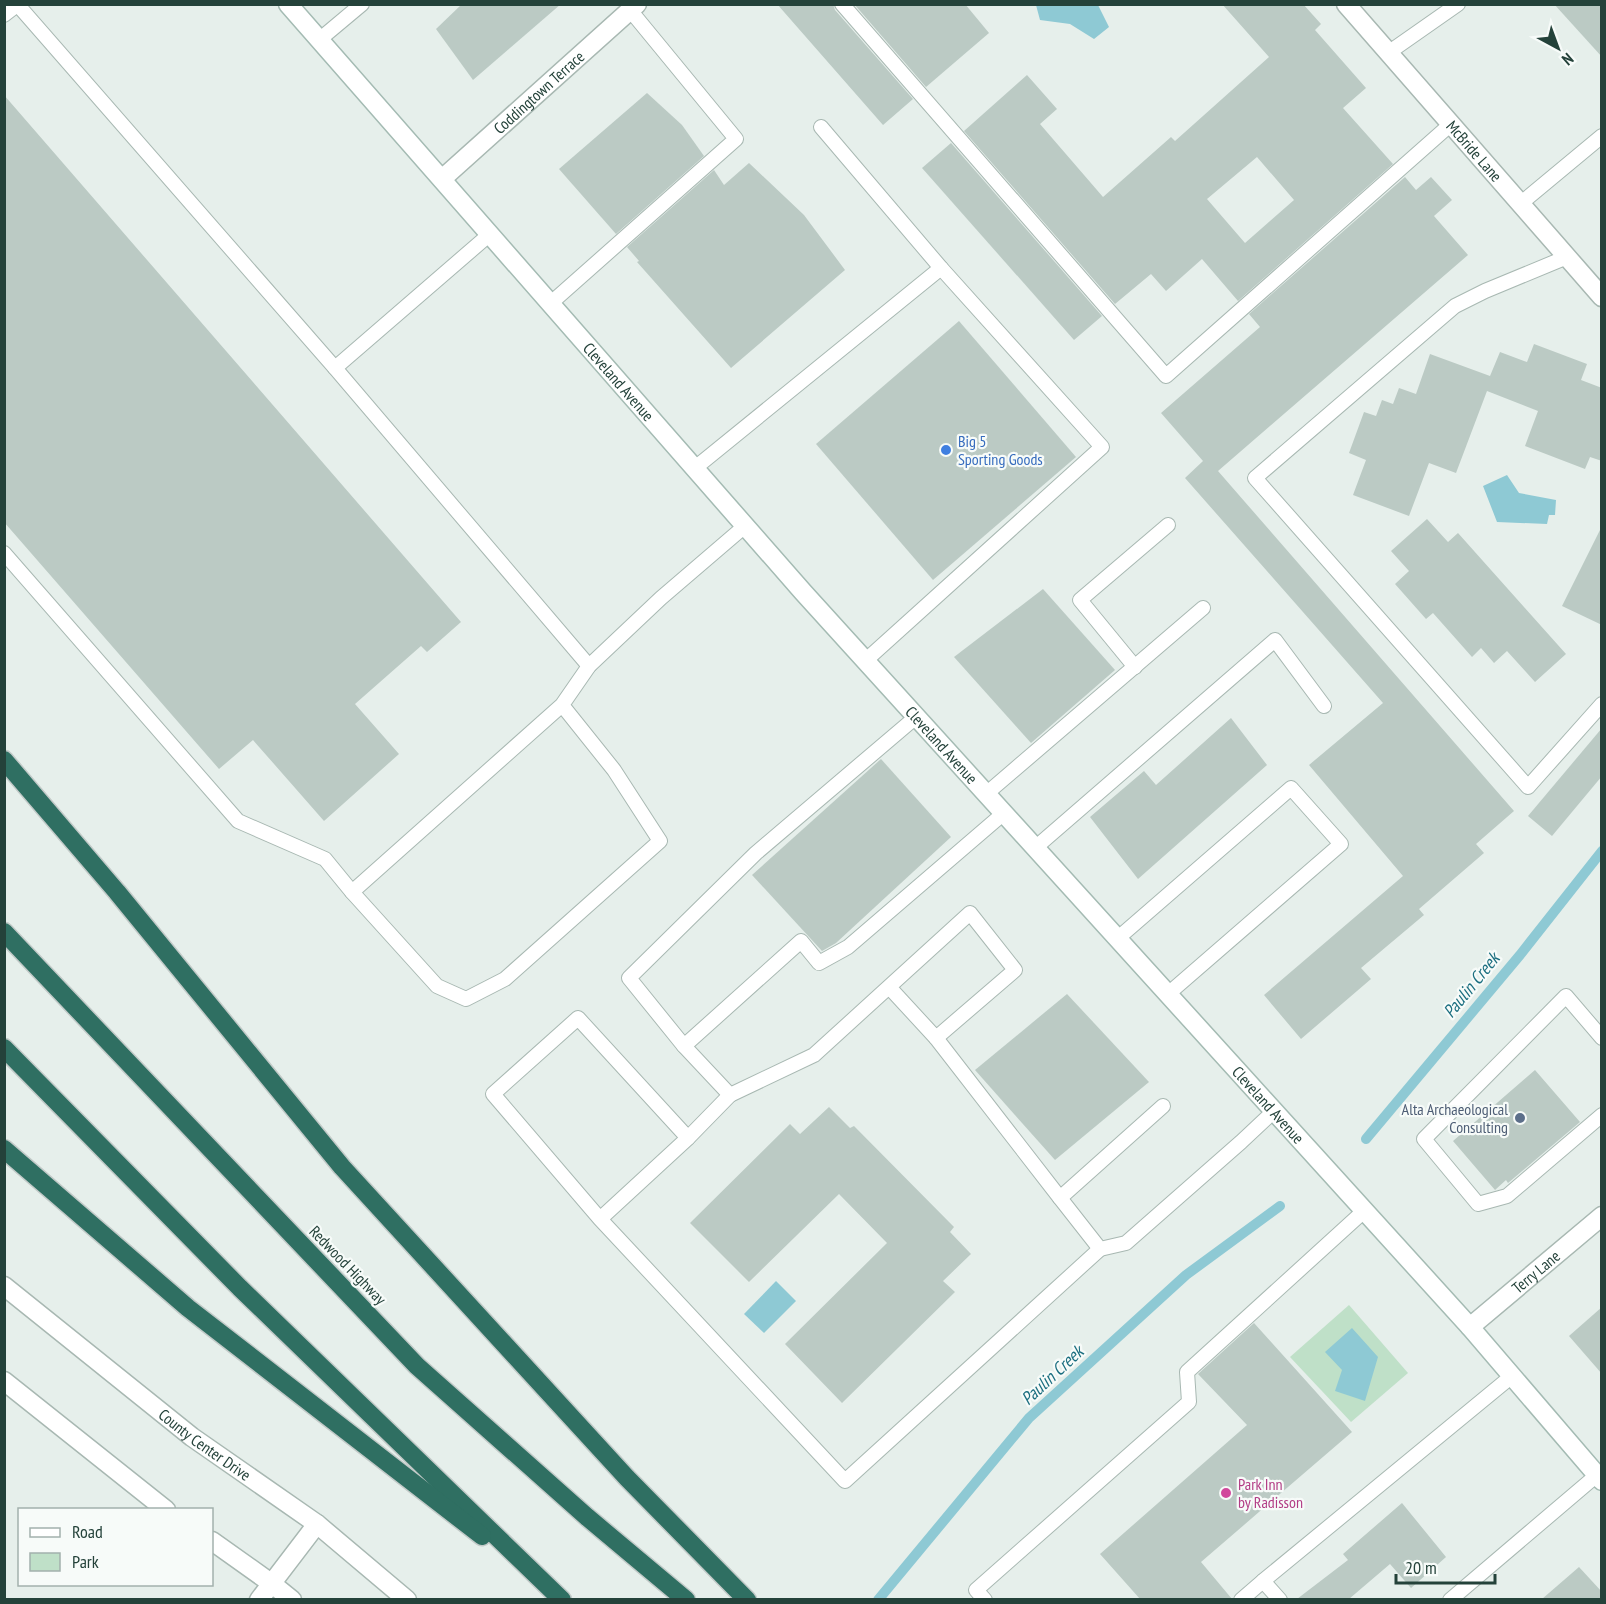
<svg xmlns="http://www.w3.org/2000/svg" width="1606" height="1604" font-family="'PT Sans Narrow',sans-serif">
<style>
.green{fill:#bfe0c8}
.water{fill:#8ec9d4}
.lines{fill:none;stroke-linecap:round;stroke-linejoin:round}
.stream{stroke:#8ec9d4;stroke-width:10}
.building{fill:#bbcac4;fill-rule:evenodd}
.service-casing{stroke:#a8b8b2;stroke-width:16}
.minor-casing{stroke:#a8b8b2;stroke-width:21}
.tertiary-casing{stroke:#a8b8b2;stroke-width:21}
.secondary-casing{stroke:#a4bbb3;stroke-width:21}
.motorway-casing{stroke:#c2cac8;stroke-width:21}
.service{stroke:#fff;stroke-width:14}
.minor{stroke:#fff;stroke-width:18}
.tertiary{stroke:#fff;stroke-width:18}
.secondary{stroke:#fff;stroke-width:18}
.motorway{stroke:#2f6f62;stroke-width:18}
.shop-dot{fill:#3f7fe0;stroke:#f7fbf9;stroke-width:2}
.service-dot{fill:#5c6f8a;stroke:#f7fbf9;stroke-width:2}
.hotel-dot{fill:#d1479c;stroke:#f7fbf9;stroke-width:2}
.labels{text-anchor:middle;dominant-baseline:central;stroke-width:4.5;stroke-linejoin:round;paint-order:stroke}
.street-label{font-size:16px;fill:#24423a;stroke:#f7fbf9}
.shop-label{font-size:16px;fill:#366cbe;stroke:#f7fbf9;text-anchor:start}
.service-label{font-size:16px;fill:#4e5e75;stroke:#f7fbf9;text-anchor:end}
.hotel-label{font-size:16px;fill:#b23c85;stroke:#f7fbf9;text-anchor:start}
.water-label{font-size:18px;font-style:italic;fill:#1c6f80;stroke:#f7fbf9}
</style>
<rect width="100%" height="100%" fill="#e6efeb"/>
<polygon class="green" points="1349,1305 1408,1373 1351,1422 1290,1357"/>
<g class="water">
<polygon points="1036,5 1098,5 1109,27 1094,39 1070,24 1040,20"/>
<polygon points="1507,475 1519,493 1556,500 1555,515 1549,515 1547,524 1497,522 1483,486"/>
<polygon points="776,1281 796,1301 764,1333 744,1314"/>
<polygon points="1352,1328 1378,1357 1365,1401 1335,1391 1342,1370 1325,1352"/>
</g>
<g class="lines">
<g class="stream">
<polyline points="1366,1139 1520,955 1602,851"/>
<polyline points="878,1600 1029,1418 1186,1275 1280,1206"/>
</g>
</g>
<g class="building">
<polygon points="462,4 561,4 473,80 436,29"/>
<polygon points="777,4 833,4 835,10 913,99 883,125"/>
<polygon points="854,4 965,4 989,33 926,87"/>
<path d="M1222,4H1303L1321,24L1315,30L1366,88L1343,108L1393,164L1238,301L1202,259L1166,291L1151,274L1115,304L964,131L1027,75L1057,109L1040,124L1103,197L1171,137L1175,141L1269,57ZM1257,157L1294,200L1245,243L1207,199Z"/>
<polygon points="1554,4 1602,4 1602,57"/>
<polygon points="647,93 682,125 704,156 616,234 559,169"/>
<polygon points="4,95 461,622 427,652 421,646 355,704 399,754 324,821 253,740 219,769 4,522"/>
<polygon points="951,143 1102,316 1074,340 922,168"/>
<polygon points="749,163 804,215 845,270 731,368 637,262 639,261 627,247 714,170 724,185"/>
<polygon points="1405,177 1416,190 1431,177 1452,200 1434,216 1468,255 1218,471 1514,811 1476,844 1484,853 1419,909 1424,915 1361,968 1371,979 1301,1039 1264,995 1403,876 1309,765 1383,703 1185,478 1203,461 1161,413 1260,327 1249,314"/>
<polygon points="959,321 1076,457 933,580 816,444"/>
<polygon points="1534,344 1587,364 1581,380 1602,388 1602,461 1590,457 1585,469 1525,446 1538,411 1487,391 1456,473 1429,463 1409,516 1353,495 1366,460 1349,453 1364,412 1376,416 1382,400 1393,404 1399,388 1416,394 1430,354 1490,376 1500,352 1527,362"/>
<polygon points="1427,519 1448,542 1458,533 1566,654 1535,682 1507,651 1494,663 1481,648 1472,657 1433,613 1426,619 1395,584 1409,571 1391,551"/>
<polygon points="1602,526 1602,625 1562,606"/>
<polygon points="1043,589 1115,670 1031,743 954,657"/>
<polygon points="1231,718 1267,765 1138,879 1090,817 1144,771 1156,785"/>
<polygon points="1602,728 1602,776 1552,836 1528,816"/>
<polygon points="881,759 951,837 836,943 822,951 752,875"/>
<polygon points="1067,994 1149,1082 1055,1160 975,1070"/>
<polygon points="1535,1070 1580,1122 1508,1183 1506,1180 1495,1190 1453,1141"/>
<polygon points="829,1107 850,1128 854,1126 954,1227 950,1232 971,1254 943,1281 955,1292 842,1403 785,1344 887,1243 839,1194 749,1282 690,1223 790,1124 800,1134"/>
<polygon points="1602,1307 1602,1374 1569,1336"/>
<polygon points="1254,1323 1352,1432 1201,1562 1232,1599 1140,1599 1100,1554 1247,1425 1198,1374"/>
<polygon points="1402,1503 1446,1557 1411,1588 1390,1564 1349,1599 1297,1599 1348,1560 1343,1554"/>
<polygon points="1579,1567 1602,1592 1602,1599 1542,1599"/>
</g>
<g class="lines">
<defs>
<g id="service">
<polyline points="17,4 335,368 589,666"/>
<polyline points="842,4 1166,376 1451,124"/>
<polyline points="4,15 17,5"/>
<polyline points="319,40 362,4"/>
<polyline points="1388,53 1458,4"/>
<polyline points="1520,204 1602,136"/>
<polyline points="1567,257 1485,291 1455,306 1255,478 1528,787 1602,704"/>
<polyline points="551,303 736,139 630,10"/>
<polyline points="335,368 490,234"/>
<polyline points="695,468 941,268 821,127"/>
<polyline points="4,553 238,821 325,859 352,892"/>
<polyline points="865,661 1102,447 941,268"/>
<polyline points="1135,667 1080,600 1168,525"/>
<polyline points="562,705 614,770 660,841 505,979 466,999 437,986 352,892 562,705 589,666 661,598 745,526"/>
<polyline points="916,717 756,853 629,978 684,1046 801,941 819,963 848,947 1004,813"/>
<polyline points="986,794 1203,608"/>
<polyline points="1035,848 1275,640 1324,706"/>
<polyline points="1117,939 1291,788 1341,844 1168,994"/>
<polyline points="936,1038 1060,1198 1163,1106"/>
<polyline points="1602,1038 1566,996 1424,1139 1478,1204 1507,1196 1602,1115"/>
<polyline points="684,1046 730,1095 814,1055 970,913 1015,970 936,1038 889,987"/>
<polyline points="688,1138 730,1095"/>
<polyline points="1060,1198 1100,1249 1126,1243 1241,1142 1274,1111"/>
<polyline points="600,1219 688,1138 578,1018 493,1094 600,1219 845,1481 1100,1249"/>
<polyline points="985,1600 976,1590 1189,1402 1187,1372 1364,1211"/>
<polyline points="1241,1600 1263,1581"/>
<polyline points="1280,1600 1263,1581 1512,1376"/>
<polyline points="1450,1600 1597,1475"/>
</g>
<g id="minor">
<path id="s1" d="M1346,4L1602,297"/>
<path id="s2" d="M442,179L637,4"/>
<path id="s3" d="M1470,1327L1602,1216"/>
<polyline points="259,1600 317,1524"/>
</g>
<g id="tertiary">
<path id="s4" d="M4,1286L192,1437L317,1524L407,1600"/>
<polyline points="4,1381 166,1510"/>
<polyline points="212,1541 271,1583 292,1600"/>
</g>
<g id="secondary">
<path id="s5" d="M288,4L803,592L1470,1327L1602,1481"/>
</g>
<g id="motorway">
<polyline points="4,760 117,892 342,1167 627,1478 747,1600"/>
<polyline points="4,932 417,1366 587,1517 686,1600"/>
<polyline points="4,1048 240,1288 562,1600"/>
<polyline points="4,1149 188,1308 482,1536"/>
</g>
</defs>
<use href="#service" class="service-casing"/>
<use href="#minor" class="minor-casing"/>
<use href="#tertiary" class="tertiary-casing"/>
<use href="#secondary" class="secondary-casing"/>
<use href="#motorway" class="motorway-casing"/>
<use href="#service" class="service"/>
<use href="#minor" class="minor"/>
<use href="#tertiary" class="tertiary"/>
<use href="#secondary" class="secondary"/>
<use href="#motorway" class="motorway"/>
</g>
<circle class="shop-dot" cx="946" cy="450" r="6"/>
<circle class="service-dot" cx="1520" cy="1118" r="6"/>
<circle class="hotel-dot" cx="1226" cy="1493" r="6"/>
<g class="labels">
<g class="street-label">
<text stroke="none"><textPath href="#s2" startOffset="130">Coddingtown Terrace</textPath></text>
<text stroke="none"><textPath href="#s1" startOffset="195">McBride Lane</textPath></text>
<text stroke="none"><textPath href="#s5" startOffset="502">Cleveland Avenue</textPath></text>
<text stroke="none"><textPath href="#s5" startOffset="988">Cleveland Avenue</textPath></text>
<text stroke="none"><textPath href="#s5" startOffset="1474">Cleveland Avenue</textPath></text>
<text transform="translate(348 1265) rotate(46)">Redwood Highway</text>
<text stroke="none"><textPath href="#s3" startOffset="86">Terry Lane</textPath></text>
<text stroke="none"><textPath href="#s4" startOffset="256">County Center Drive</textPath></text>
</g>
<g class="shop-label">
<text x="958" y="441">Big 5<tspan x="958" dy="18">Sporting Goods</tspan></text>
</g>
<g class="service-label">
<text x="1508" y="1109">Alta Archaeological<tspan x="1508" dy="18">Consulting</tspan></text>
</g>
<g class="hotel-label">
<text x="1238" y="1484">Park Inn<tspan x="1238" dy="18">by Radisson</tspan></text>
</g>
<g class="water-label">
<text transform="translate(1471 985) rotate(-51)">Paulin Creek</text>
<text transform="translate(1052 1375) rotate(-43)">Paulin Creek</text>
</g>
</g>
<rect width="1606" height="1604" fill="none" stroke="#24423a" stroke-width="12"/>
<rect x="18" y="1508" width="195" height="78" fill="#f7fbf9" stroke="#a3b1ad" stroke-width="1.5"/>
<rect x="30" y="1528" width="30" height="9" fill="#ffffff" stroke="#a3b1ad" stroke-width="1.5"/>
<text x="72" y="1538" font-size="18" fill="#24423a">Road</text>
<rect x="30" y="1553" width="30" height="18" fill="#bfe0c8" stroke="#a3b1ad" stroke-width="1.5"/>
<text x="72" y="1568" font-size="18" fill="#24423a">Park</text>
<g transform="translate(1558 48) rotate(139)" stroke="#f7fbf9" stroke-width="4.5" paint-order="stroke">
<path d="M0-4.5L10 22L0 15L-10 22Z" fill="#24423a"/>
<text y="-9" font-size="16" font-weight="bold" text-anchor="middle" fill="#24423a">N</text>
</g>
<path d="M1396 1574v9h99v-9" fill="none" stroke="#24423a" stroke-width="3"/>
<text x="1405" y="1574" font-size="18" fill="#24423a" stroke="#f7fbf9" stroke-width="4.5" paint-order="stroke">20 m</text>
</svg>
